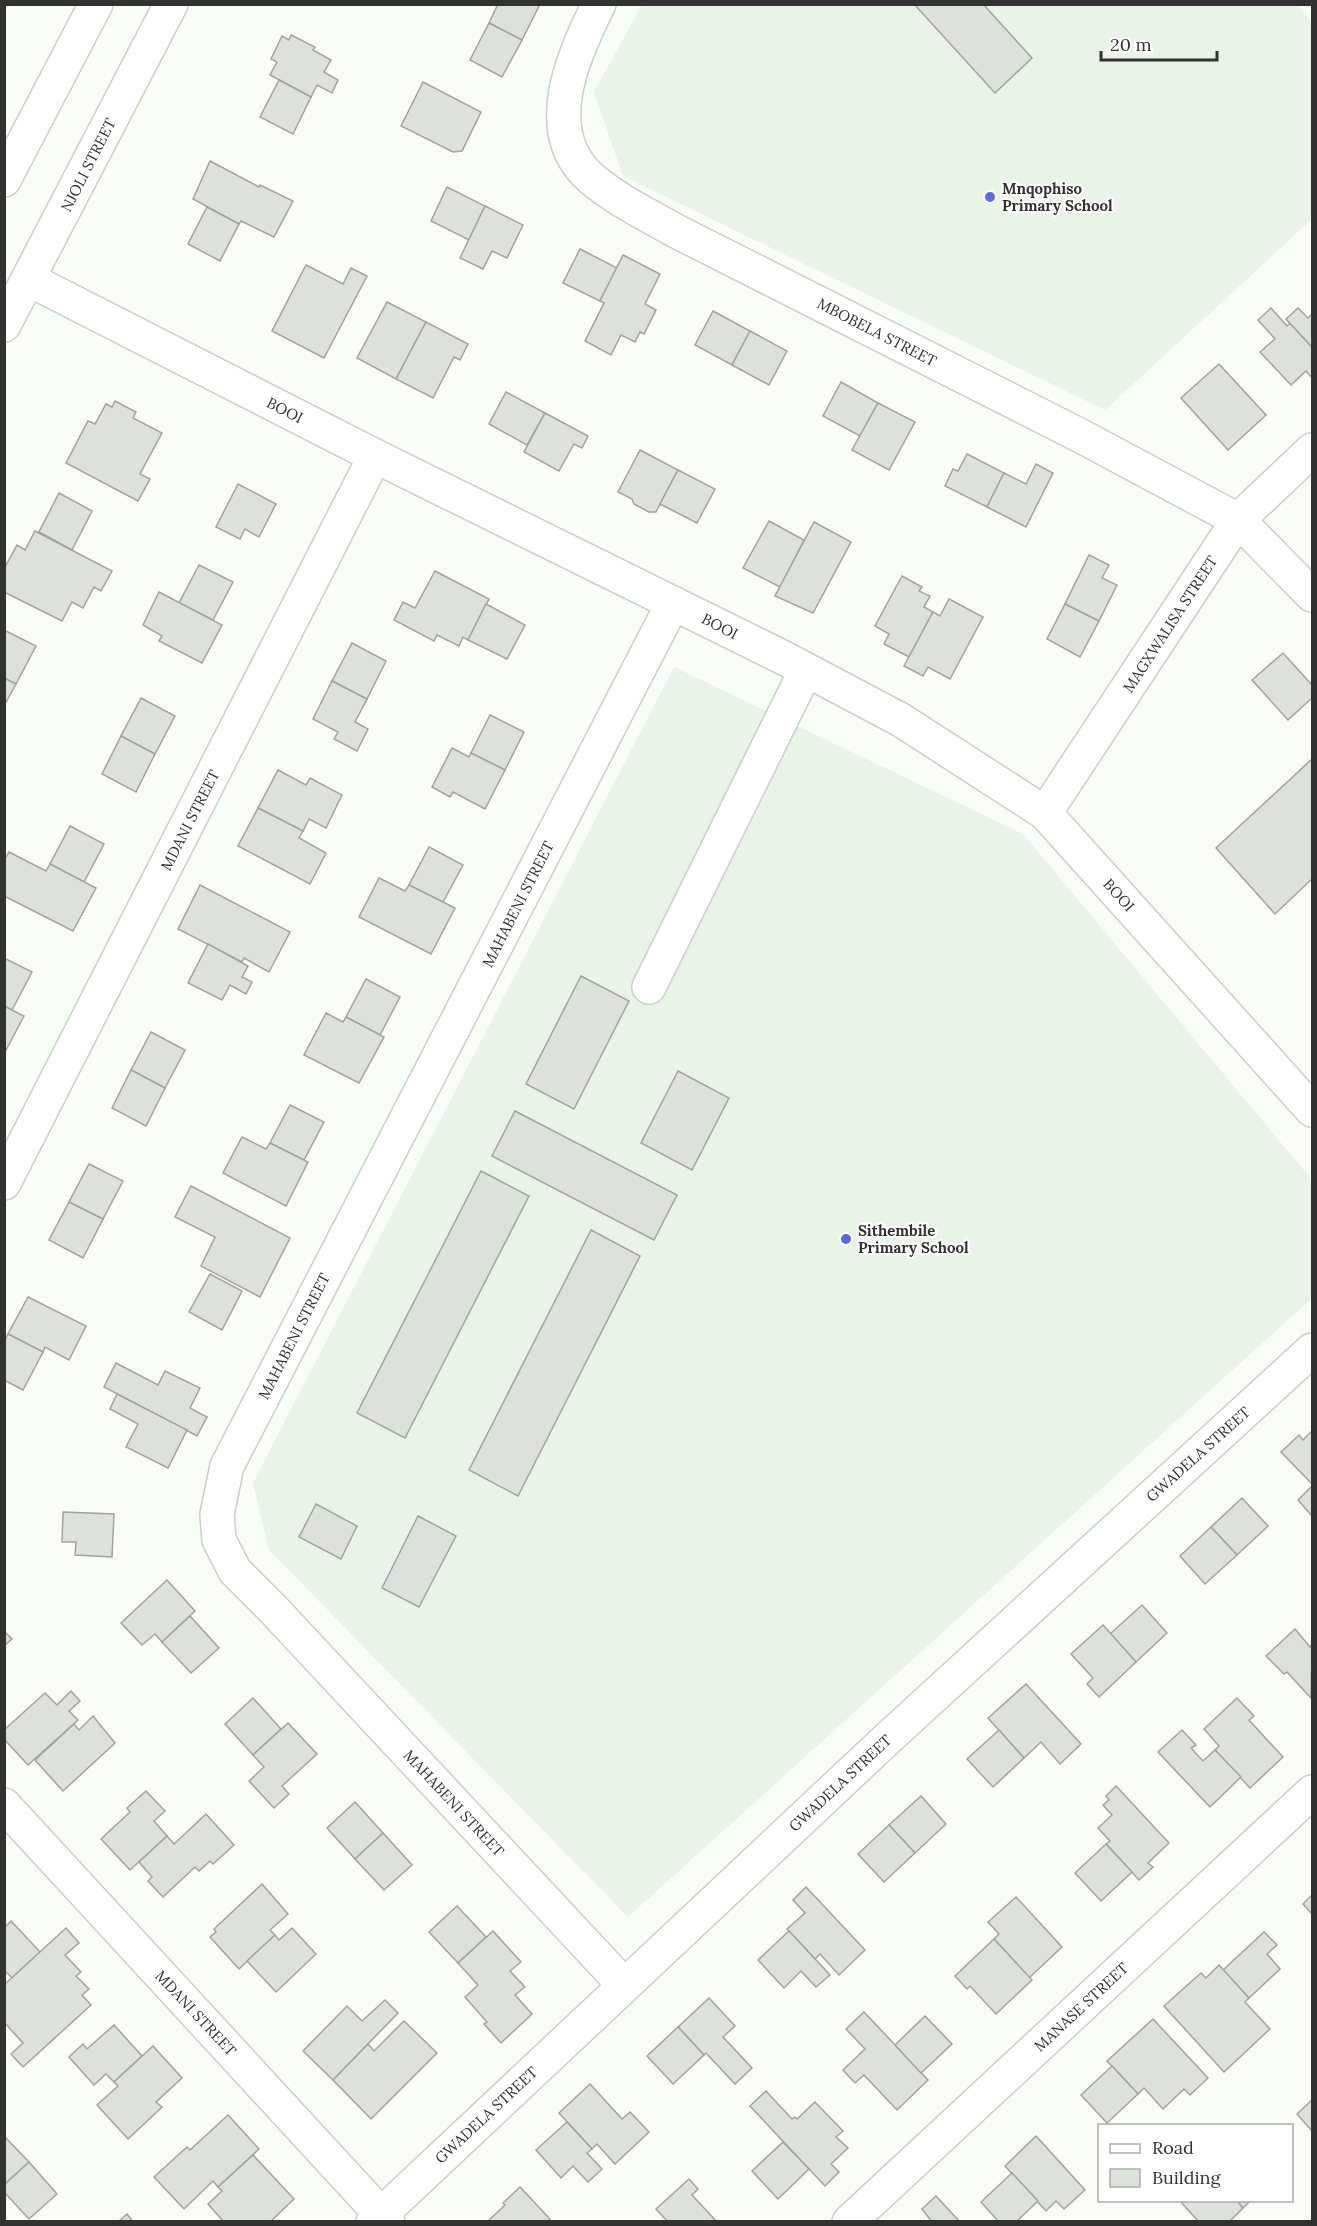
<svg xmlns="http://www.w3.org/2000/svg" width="1317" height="2226" font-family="Lora,serif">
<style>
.built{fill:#e7f4e6}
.building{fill:#dbe2da;stroke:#9ea59d;stroke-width:1.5}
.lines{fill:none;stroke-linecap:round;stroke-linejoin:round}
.minor-casing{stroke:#c9d0c8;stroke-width:36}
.major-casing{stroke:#c9d0c8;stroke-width:36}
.minor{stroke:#fff;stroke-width:33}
.major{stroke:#fff;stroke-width:33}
.poi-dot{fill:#5e68e0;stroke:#fff;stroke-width:2}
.labels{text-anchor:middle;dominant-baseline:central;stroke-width:4.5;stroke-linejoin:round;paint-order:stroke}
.street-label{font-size:15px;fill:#313330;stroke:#fff}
.poi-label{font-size:15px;font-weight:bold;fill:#313330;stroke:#fff;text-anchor:start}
</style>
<rect width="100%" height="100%" fill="#f6fef6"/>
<g class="built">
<polygon points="642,5 1297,5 1312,22 1312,219 1105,410 623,176 594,92"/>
<polygon points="674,667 1023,834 1312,1180 1312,1298 628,1917 269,1550 253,1483"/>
</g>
<g class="building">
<polygon points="498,4 540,4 522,40 489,23"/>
<polygon points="914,4 983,4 1032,58 995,93"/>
<polygon points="489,23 522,40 502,77 470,60"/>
<polygon points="291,35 315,47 313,50 331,60 324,72 338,80 332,93 317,85 311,97 270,75 277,62 271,59 282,36 289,40"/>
<polygon points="279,80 311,97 293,134 260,117"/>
<polygon points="423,82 481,112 462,151 453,152 401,126"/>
<polygon points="210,161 259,187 260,185 293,201 274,237 241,221 239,224 193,199"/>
<polygon points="447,187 485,206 469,240 431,221"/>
<polygon points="485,206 523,225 507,258 492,251 483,269 460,258"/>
<polygon points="207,207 239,224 220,261 188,244"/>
<polygon points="580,249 617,268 600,301 563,283"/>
<polygon points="623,255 660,274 645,304 656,310 644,334 640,332 635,342 621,335 611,355 585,341 604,303 600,301"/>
<polygon points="306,265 343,284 351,268 367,276 324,358 272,331"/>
<polygon points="387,302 426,322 396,379 357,358"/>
<polygon points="1271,308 1287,326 1290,323 1312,347 1312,378 1306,371 1291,385 1260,352 1275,339 1258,320"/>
<polygon points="1298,308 1308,318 1312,314 1312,347 1286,319"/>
<polygon points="713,311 750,331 732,365 695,345"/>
<polygon points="426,322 468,344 460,360 454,357 433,398 396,379"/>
<polygon points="750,331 787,351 769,385 732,365"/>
<polygon points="1219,364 1266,415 1228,450 1181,398"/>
<polygon points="841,382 878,403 860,436 823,416"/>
<polygon points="506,392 545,413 527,445 489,424"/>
<polygon points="115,401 136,412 133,418 162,433 140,474 150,479 138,501 66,463 88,421 95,424 106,404 112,407"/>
<polygon points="878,403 915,422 889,470 852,450"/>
<polygon points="545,413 588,436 582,448 574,444 559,471 524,452"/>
<polygon points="640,450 678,470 656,512 649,512 634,504 632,499 618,492"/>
<polygon points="967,454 1004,473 987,507 945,486 953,469 958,471"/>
<polygon points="1036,464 1053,473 1026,527 987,507 1004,473 1026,484"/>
<polygon points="678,470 715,489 697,523 660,504"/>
<polygon points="238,484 276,504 259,537 245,529 240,539 216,527"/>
<polygon points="59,493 92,511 72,550 39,532"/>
<polygon points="769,521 804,540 780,587 743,568"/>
<polygon points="814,522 851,542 813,613 775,596"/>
<polygon points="35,531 112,571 101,591 94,587 83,608 72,602 62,621 4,592 4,569 17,545 25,550"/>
<polygon points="1089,555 1109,565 1102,578 1117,585 1099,621 1065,604"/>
<polygon points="199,565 233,582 213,620 179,603"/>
<polygon points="435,571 489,599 468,640 463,637 459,646 437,635 434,641 394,620 403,602 415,608"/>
<polygon points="902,576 922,587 919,591 930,596 924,607 933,612 909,657 884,644 889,634 875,626"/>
<polygon points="159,592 222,625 202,663 159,641 162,636 143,625"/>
<polygon points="949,599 983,617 950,679 928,667 923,676 904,666 933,612 940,616"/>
<polygon points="486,604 525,625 507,659 468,640"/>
<polygon points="1065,604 1099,621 1080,657 1047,639"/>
<polygon points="4,630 36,646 16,684 4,678"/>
<polygon points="352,643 386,661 367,699 332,681"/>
<polygon points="1283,653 1312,685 1312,698 1288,720 1252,680"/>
<polygon points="4,678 16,684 4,706"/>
<polygon points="332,681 367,699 355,722 368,729 357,751 334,739 338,732 313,719"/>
<polygon points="141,698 175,716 155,754 121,736"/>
<polygon points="490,715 524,732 505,770 471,753"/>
<polygon points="121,736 155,754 136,792 102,774"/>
<polygon points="452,748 469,757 471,753 505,770 485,809 453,792 450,797 432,787"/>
<polygon points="1312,759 1312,879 1275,914 1216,848"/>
<polygon points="278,770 306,785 310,778 342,795 326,828 309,819 303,831 258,808"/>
<polygon points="258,808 303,831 299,838 326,853 310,884 238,846"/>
<polygon points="70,826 104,844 84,882 50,864"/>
<polygon points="429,847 463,865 443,902 409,885"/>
<polygon points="9,852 46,871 50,864 96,888 73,931 4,896 4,861"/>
<polygon points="379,878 405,891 409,885 455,908 431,954 359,917"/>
<polygon points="200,885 290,932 269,972 244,958 242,962 178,929"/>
<polygon points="208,944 248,966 242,977 252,982 246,994 230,985 222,1000 188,983"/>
<polygon points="4,958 32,972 12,1010 4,1006"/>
<polygon points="581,976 629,1001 574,1109 526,1084"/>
<polygon points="366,979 400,997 380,1035 346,1017"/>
<polygon points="4,1006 24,1016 4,1054"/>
<polygon points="326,1013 343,1022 346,1017 384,1037 359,1083 304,1055"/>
<polygon points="151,1032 185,1050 165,1088 131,1070"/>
<polygon points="131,1070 165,1088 146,1126 112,1108"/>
<polygon points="678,1071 729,1098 692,1170 641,1143"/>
<polygon points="290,1105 324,1122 304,1160 270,1143"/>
<polygon points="515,1111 677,1195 654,1240 492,1156"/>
<polygon points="242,1137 266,1149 270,1143 308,1162 286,1206 223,1173"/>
<polygon points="89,1164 123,1181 103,1219 69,1202"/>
<polygon points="481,1171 529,1196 405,1438 357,1413"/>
<polygon points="191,1186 290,1238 260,1297 201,1266 215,1237 175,1217"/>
<polygon points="69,1202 103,1219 83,1258 49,1240"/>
<polygon points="591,1230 640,1256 518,1496 469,1470"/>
<polygon points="210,1274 242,1291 222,1330 189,1312"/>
<polygon points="28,1297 86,1326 69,1360 45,1347 43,1352 8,1334"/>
<polygon points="8,1334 43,1352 23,1390 4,1380 4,1342"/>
<polygon points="116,1363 158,1385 165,1371 200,1388 190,1408 207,1417 197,1436 104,1387"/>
<polygon points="117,1394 187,1430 168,1468 126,1447 138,1424 110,1409"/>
<polygon points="1312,1431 1312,1484 1281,1452 1299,1435 1303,1440"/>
<polygon points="1312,1486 1312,1516 1298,1500"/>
<polygon points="1242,1498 1268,1526 1237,1555 1211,1527"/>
<polygon points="316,1504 357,1526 341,1559 299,1537"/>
<polygon points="63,1512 114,1514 112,1557 75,1555 76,1542 62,1542"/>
<polygon points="418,1516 456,1536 419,1607 382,1588"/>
<polygon points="1211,1527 1237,1555 1205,1584 1180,1556"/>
<polygon points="167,1580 195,1611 162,1642 155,1634 142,1645 121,1623"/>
<polygon points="1142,1605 1167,1633 1136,1662 1110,1634"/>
<polygon points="190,1616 219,1648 191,1673 162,1642"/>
<polygon points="1103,1625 1136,1662 1099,1697 1087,1684 1093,1678 1071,1654"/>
<polygon points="1295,1629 1310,1647 1312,1644 1311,1698 1287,1672 1284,1674 1266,1656"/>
<polygon points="4,1631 12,1639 4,1646"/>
<polygon points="1026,1684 1081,1744 1060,1764 1041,1742 1024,1758 988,1718"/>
<polygon points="71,1691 80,1701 69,1711 78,1720 28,1765 4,1739 4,1730 45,1693 57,1705"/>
<polygon points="253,1698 281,1729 253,1755 225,1724"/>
<polygon points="1237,1698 1254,1716 1249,1720 1283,1757 1250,1788 1215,1750 1219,1746 1204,1729"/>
<polygon points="93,1716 115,1743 63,1791 35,1760 74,1724 79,1730"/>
<polygon points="288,1723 317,1754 282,1786 289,1794 274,1808 249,1781 264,1767 253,1755"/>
<polygon points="999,1730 1024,1758 993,1787 967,1759"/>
<polygon points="1182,1730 1196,1745 1191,1748 1203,1761 1215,1750 1241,1777 1210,1807 1158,1752"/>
<polygon points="1116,1786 1169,1843 1148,1863 1153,1867 1139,1880 1106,1844 1110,1841 1098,1828 1112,1815 1103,1805 1109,1800 1106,1796"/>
<polygon points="146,1791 165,1811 154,1821 167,1836 130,1870 101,1839 130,1812 127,1808"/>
<polygon points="921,1796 946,1824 915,1853 889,1825"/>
<polygon points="355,1802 383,1833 355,1859 327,1828"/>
<polygon points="206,1814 234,1845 213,1864 210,1861 199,1871 195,1867 163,1897 148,1881 152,1877 139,1862 167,1836 174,1844"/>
<polygon points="889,1825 915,1853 884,1882 858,1854"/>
<polygon points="383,1833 412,1865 384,1890 355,1859"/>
<polygon points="1106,1844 1132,1872 1101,1901 1075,1873"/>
<polygon points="262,1884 288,1914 270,1930 275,1935 239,1969 210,1937 216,1932 214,1929"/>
<polygon points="806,1887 865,1950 839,1975 820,1954 815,1959 787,1929 805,1913 793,1900"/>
<polygon points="1312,1895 1312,1914 1303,1904"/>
<polygon points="1016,1897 1062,1947 1029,1978 994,1939 999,1934 988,1922"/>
<polygon points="457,1906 486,1937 458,1963 429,1932"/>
<polygon points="11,1921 40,1952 12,1978 4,1970 4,1928"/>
<polygon points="66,1928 79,1943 65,1955 81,1972 76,1976 89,1989 82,1995 91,2005 23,2067 11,2054 23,2043 4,2022 4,1985"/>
<polygon points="292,1928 316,1954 276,1992 247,1961 275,1935 279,1940"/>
<polygon points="493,1931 521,1962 510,1971 525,1987 515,1995 532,2014 501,2043 484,2024 487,2022 465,1997 478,1985 458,1963"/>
<polygon points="789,1931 830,1975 816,1987 801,1971 784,1988 758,1960"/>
<polygon points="1264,1932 1277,1945 1267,1954 1280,1969 1249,1998 1223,1970"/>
<polygon points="994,1939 1032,1980 996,2014 970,1986 967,1989 955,1976"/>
<polygon points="1219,1965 1249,1998 1245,2002 1270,2029 1224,2072 1164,2006 1201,1973 1206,1978"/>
<polygon points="709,1998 735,2026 723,2037 752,2068 735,2084 706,2053 704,2055 678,2027"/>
<polygon points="385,2000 398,2013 333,2080 303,2051 347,2006 362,2021"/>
<polygon points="864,2012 928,2080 897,2110 864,2075 855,2083 843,2070 865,2049 846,2029"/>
<polygon points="925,2016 952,2044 921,2073 895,2045"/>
<polygon points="1153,2019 1208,2078 1190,2095 1184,2089 1163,2109 1144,2088 1138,2094 1107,2061"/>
<polygon points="404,2021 437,2053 371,2119 333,2080 368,2044 374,2051"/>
<polygon points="114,2025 142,2056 114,2082 106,2074 94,2085 69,2057 83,2044 87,2049"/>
<polygon points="678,2027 704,2055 673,2084 647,2056"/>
<polygon points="153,2046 182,2078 156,2102 162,2107 128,2139 97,2105 118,2086 114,2082"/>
<polygon points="1112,2066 1138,2094 1107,2123 1081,2095"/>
<polygon points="590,2084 622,2119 630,2112 649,2132 615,2164 597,2144 592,2149 559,2113"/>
<polygon points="766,2091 792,2119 795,2117 797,2119 815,2102 843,2131 836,2137 848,2148 831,2164 839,2172 825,2186 750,2106"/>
<polygon points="1312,2100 1312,2131 1297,2114"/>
<polygon points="228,2115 259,2149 218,2187 213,2181 184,2209 154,2177 187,2147 190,2150"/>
<polygon points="567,2122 592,2149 587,2153 602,2169 588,2182 573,2166 561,2178 536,2150"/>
<polygon points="4,2136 29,2162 4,2185"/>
<polygon points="1036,2136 1085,2190 1064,2209 1056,2201 1046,2211 1005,2166"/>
<polygon points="783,2142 809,2169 778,2199 752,2171"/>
<polygon points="253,2155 294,2199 270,2222 224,2222 208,2204 222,2191 218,2187"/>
<polygon points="29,2162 57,2194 29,2219 4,2192 4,2185"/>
<polygon points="1012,2173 1038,2201 1016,2222 999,2222 981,2202"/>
<polygon points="689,2179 698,2189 692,2195 717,2222 668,2222 656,2209"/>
<polygon points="520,2187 550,2219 548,2222 487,2222 505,2205 503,2203"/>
<polygon points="936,2196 960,2222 932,2222 922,2209"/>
<polygon points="1179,2200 1237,2200 1243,2208 1229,2222 1199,2222"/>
<polygon points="1237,2200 1251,2200 1243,2208"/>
<polygon points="127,2214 133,2222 118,2222"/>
</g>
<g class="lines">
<defs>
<g id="minor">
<path d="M599,4C573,55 538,133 592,179C617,200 646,214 674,230L1081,436L1238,520L1312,595"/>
<polyline points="28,279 375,456 784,658 901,720 1045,813 1312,1110"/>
<polyline points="1045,813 1238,520 1312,450"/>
<polyline points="649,987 806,670"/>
<polyline points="4,1183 375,456"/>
<polyline points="4,1805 388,2222"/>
<polyline points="624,1985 273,1609 235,1571 219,1540 217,1514 227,1466 673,603"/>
<polyline points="373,2222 886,1740 1312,1350"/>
<polyline points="849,2222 1312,1792"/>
</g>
<g id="major">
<polyline points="4,180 96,4"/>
<polyline points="4,325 171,4"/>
</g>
</defs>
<use href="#minor" class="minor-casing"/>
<use href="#major" class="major-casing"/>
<use href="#minor" class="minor"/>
<use href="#major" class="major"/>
</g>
<g class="poi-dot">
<circle cx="990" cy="197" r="6"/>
<circle cx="846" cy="1239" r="6"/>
</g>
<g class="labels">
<g class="street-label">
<text transform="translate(88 165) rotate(-63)">NJOLI STREET</text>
<text transform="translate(877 332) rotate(27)">MBOBELA STREET</text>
<text transform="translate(285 410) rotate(27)">BOOI</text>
<text transform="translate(1170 624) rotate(-57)">MAGXWALISA STREET</text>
<text transform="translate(720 626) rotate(27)">BOOI</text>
<text transform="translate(190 820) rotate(-63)">MDANI STREET</text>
<text transform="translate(1119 895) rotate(48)">BOOI</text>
<text transform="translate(518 904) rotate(-63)">MAHABENI STREET</text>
<text transform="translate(294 1336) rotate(-63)">MAHABENI STREET</text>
<text transform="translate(1198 1454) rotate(-42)">GWADELA STREET</text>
<text transform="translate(840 1783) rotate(-43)">GWADELA STREET</text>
<text transform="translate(454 1803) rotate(47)">MAHABENI STREET</text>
<text transform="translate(1081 2007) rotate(-43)">MANASE STREET</text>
<text transform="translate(196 2013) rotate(47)">MDANI STREET</text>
<text transform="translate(486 2115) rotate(-43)">GWADELA STREET</text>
</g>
<g class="poi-label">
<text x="1002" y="188">Mnqophiso<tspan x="1002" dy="17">Primary School</tspan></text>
<text x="858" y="1230">Sithembile<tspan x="858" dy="17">Primary School</tspan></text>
</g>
</g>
<rect width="1317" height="2226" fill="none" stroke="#313330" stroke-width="12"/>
<rect x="1098" y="2124" width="195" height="78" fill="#ffffff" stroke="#adadac" stroke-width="1.5"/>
<rect x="1110" y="2144" width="30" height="9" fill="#ffffff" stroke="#adadac" stroke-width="1.5"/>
<text x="1152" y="2154" font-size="18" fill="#313330">Road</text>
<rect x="1110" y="2169" width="30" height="18" fill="#dbe2da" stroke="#adadac" stroke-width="1.5"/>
<text x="1152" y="2184" font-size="18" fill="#313330">Building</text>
<path d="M1101 51v9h116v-9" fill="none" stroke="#313330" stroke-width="3"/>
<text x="1110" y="51" font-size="18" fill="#313330" stroke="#ffffff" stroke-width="4.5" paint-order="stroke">20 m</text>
</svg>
